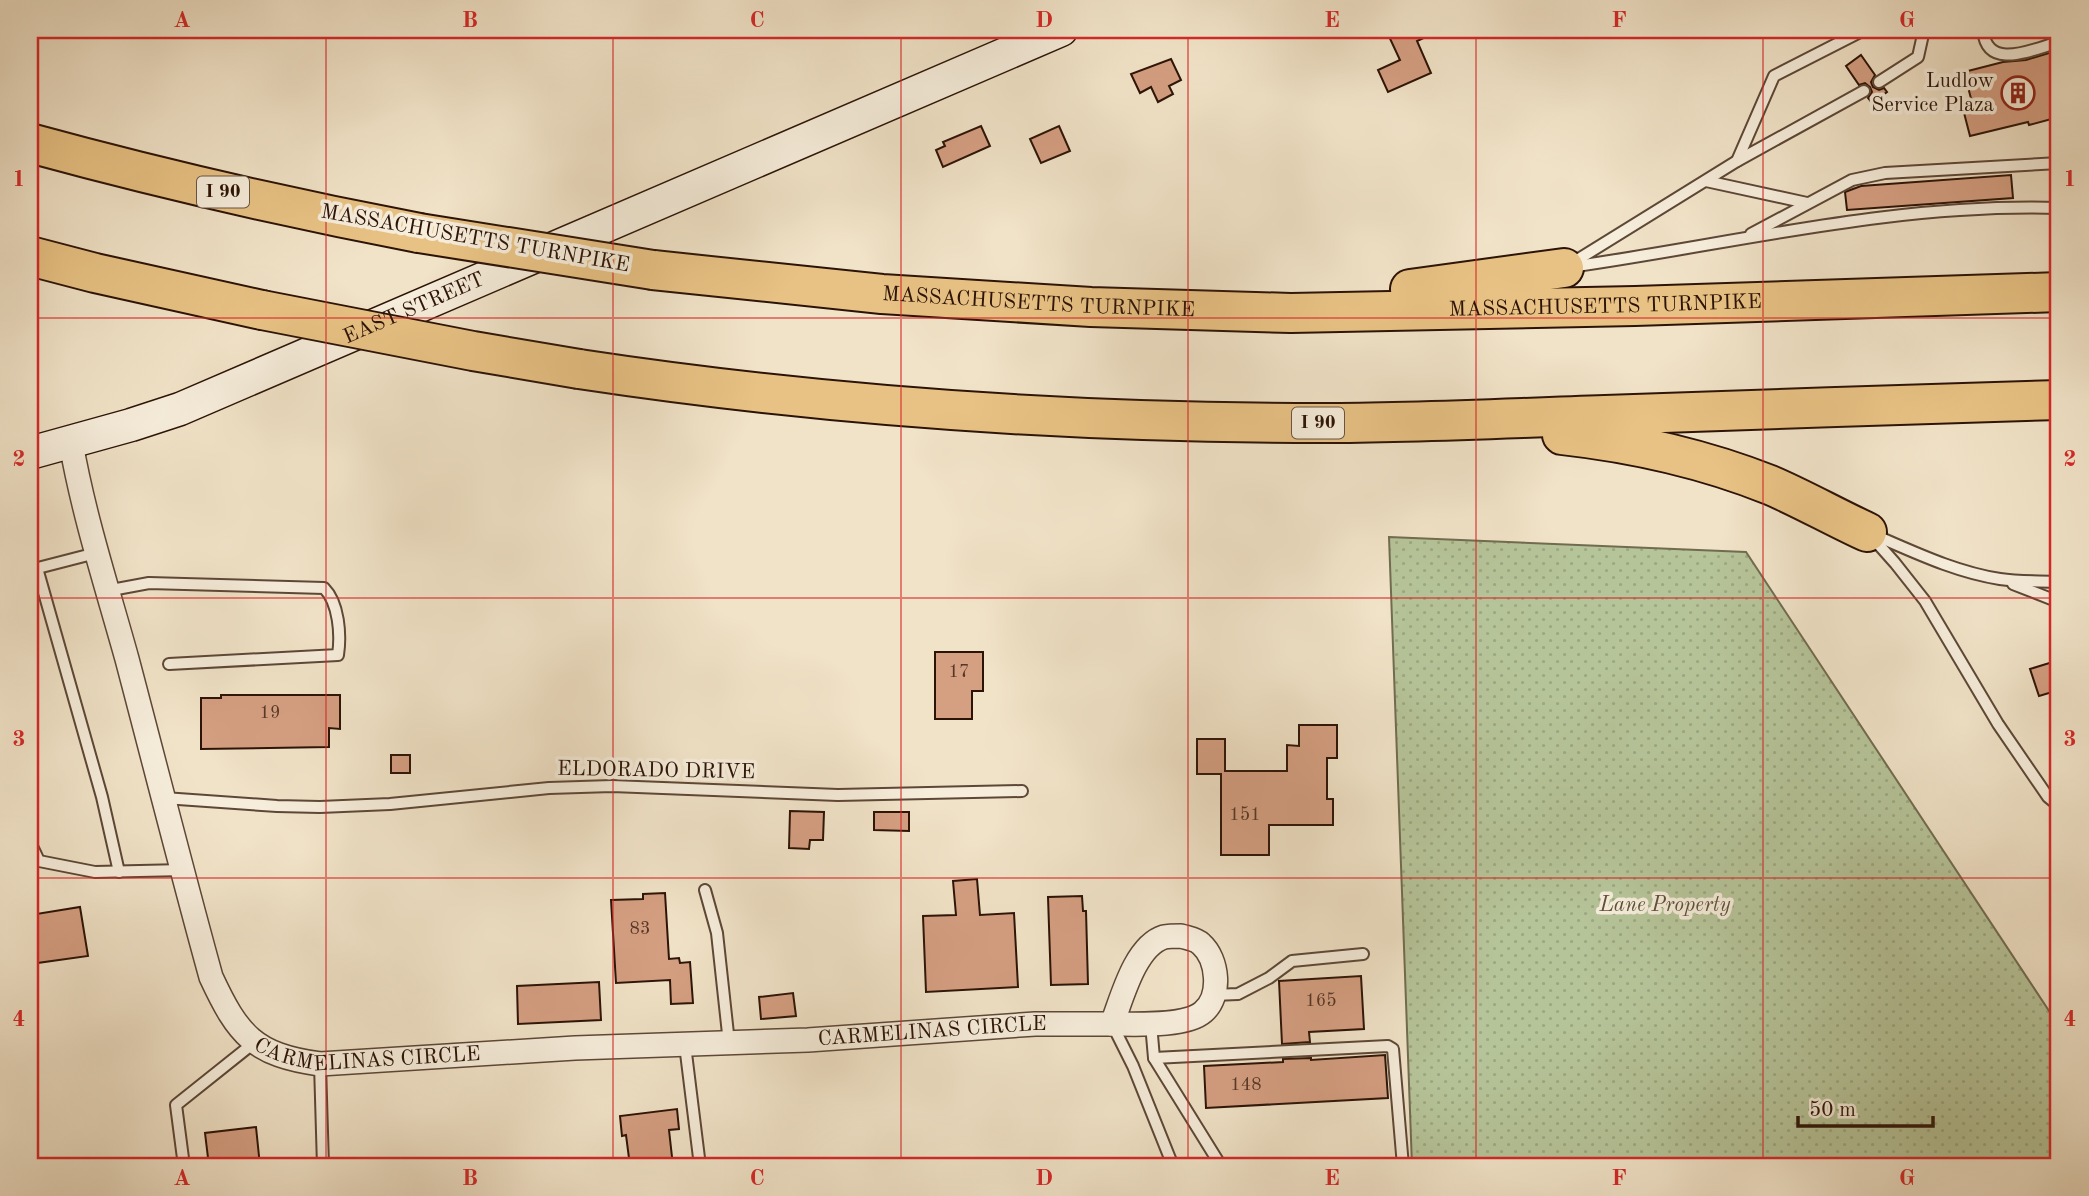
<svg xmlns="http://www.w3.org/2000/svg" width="2089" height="1196" font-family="'Old Standard TT',serif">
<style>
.grass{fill:url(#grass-dots);stroke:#716c50;stroke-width:2}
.building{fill:#d59f82;stroke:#2c1307;stroke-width:2}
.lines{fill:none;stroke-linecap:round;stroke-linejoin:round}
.lane-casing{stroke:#5d4737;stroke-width:14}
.street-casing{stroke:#5d4737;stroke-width:26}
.secondary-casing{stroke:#2c1307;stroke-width:35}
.highway-casing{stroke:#2c1307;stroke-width:42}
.lane{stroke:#f6eddb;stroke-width:10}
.street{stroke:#f6eddb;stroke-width:23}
.secondary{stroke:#f6eddb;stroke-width:32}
.highway{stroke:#e8c284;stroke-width:38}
.highway-bridge-casing{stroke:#2c1307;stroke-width:42;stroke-linecap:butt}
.highway-bridge{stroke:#e8c284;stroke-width:38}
.grid{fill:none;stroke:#d62828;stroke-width:2;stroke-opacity:0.55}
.labels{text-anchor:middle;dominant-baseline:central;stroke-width:7;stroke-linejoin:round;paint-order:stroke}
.number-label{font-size:18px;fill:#563626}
.shield{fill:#f6eddb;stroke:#695447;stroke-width:2}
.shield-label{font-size:19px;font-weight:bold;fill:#2c1307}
.poi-label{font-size:21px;fill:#2c1307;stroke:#f6eddb;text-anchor:end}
.street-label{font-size:21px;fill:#2c1307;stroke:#f6eddb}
.park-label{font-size:21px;font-style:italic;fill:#5c513a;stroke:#f6eddb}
.neatline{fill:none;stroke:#d62828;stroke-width:2.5}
.grid-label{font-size:23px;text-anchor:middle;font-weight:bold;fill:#d62828}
</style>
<defs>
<pattern id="grass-dots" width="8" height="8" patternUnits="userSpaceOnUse" patternTransform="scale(1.75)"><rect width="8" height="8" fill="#b6c499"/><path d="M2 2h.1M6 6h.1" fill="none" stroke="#9da882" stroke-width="1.8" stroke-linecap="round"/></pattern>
</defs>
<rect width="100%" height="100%" fill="#f1e3c8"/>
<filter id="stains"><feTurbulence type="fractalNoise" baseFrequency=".00286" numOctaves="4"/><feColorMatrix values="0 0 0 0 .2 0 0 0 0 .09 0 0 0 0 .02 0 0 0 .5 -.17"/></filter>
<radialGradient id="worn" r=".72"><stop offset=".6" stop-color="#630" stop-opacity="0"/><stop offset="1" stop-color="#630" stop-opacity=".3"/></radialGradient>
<polygon class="grass" points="1389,537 1746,552 2059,1026 2059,1166 1412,1166"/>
<g class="building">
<polygon points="1386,30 1441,30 1417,41 1431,73 1388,92 1378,70 1400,60"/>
<polygon points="2059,50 2059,117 2029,125 2028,122 1970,136 1963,109 1973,106 1964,72 2003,62 2026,60"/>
<polygon points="1861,55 1875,75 1871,82 1873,87 1879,90 1884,88 1887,92 1872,103 1868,98 1872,92 1870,87 1865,83 1859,85 1846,66"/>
<polygon points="1171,59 1181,80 1169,86 1173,94 1158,102 1151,87 1140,93 1131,74"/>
<polygon points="981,126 990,146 943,167 936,150 945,146 943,142"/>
<polygon points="1059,126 1070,151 1041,163 1030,139"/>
<polygon points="2011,175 2013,198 1847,210 1845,192 1861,186"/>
<polygon points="935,652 983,652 983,691 972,691 972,719 935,719"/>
<polygon points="2059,660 2059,690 2039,696 2030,669"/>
<polygon points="221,695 340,695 340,729 329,728 329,747 201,749 201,698 221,698"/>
<polygon points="1299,725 1337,725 1337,758 1327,758 1327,799 1333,799 1333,825 1269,825 1269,855 1221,855 1221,774 1197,774 1197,739 1225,739 1225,771 1287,771 1287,745 1299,746"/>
<rect x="391" y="755" width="19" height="18"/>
<polygon points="790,811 824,812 823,840 810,840 809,849 789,848"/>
<polygon points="874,812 909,812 909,831 874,830"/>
<polygon points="977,879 980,915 1014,913 1018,987 926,992 923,916 956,915 953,881"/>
<polygon points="665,893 669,959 679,958 680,963 690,962 693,1003 671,1004 670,980 616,983 611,900 643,899 643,894"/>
<polygon points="1082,896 1083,911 1086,911 1088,984 1051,985 1048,897"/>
<polygon points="80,907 88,956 30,964 30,915"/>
<polygon points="1361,976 1364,1029 1309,1032 1310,1042 1282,1044 1279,981"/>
<polygon points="599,982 601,1020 518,1024 517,986"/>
<polygon points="793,993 796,1016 761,1019 759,997"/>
<polygon points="1385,1055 1388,1098 1206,1108 1204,1066 1283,1062 1283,1059 1311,1058 1311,1060"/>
<polygon points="677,1109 679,1129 669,1130 673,1166 630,1166 626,1135 622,1136 620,1116"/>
<polygon points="256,1127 260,1166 209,1166 205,1133"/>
</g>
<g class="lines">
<defs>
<g id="lane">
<path d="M1983,30C1987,72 2033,49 2059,42"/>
<polyline points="1879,82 1918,57 1924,30"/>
<polyline points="1737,161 1774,76 1864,30"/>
<polyline points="1706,181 1807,203"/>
<polyline points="1751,234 1852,180 1885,173 2059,163"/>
<polyline points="1569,265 1737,161 1864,91"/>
<path d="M1570,267C1732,244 1893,203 2059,208"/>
<path d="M1872,534C1914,552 1955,572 2000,579C2019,582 2039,581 2059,582"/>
<polyline points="1871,536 1895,563 1925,601 1998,724 2048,797 2059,806"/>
<polyline points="37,568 102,797 119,872"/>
<polyline points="30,570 96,553"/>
<polyline points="2013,584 2059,602"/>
<path d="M106,591L149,583L324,588C339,603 341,635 338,655L169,664"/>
<polyline points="164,798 277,806 320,807 390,804 549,788 612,786 838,795 1022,791"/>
<polyline points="30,842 39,861 95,872 184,870"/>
<polyline points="705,890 717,933 729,1043"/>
<polyline points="1213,995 1238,994 1269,978 1292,961 1363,954"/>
<polyline points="1112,1024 1133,1066 1173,1166"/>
<polyline points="1151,1024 1154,1058 1221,1166"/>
<polyline points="685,1045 700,1166"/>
<polyline points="1154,1058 1388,1046 1393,1049 1403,1166"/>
<polyline points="320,1064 323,1166"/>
<polyline points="184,1166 176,1105 255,1042"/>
</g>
<g id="street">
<path id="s1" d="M71,443C84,517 107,587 127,659C155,765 182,872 211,977C238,1035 254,1055 320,1064L575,1048L808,1040L1035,1024H1112"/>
<path d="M1181,936C1187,938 1196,939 1201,944C1218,959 1222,996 1203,1012C1186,1027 1134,1024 1112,1024C1122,998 1135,946 1164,937C1169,936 1176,936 1181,936Z"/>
</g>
<g id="secondary">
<path id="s2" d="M30,453L131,425L180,409L1061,30"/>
</g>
<g id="highway">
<path d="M30,143C158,178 288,208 419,233"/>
<polyline points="30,256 95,273 262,310"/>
<path id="s3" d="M653,270L882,294L1091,307L1291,313L1635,306L2059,292"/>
<polyline points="1410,289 1564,268"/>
<path d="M579,369C824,406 1074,423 1322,423C1416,423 1510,418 1605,415C1756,409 1908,405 2059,400"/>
<path d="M1562,435C1634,443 1702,458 1770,485C1803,499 1834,517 1867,532"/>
</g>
</defs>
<use href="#lane" class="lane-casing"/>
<use href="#street" class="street-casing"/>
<use href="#secondary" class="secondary-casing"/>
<use href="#highway" class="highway-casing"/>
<use href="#lane" class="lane"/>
<use href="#street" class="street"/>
<use href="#secondary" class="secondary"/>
<use href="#highway" class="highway"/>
<defs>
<g id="highway-bridge">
<polyline points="419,233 653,270"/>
<polyline points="262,310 473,351 579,369"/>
</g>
</defs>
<use href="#highway-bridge" class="highway-bridge-casing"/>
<use href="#highway-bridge" class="highway-bridge"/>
</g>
<path class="grid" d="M326,30V1166M613,30V1166M901,30V1166M1188,30V1166M1476,30V1166M1763,30V1166M30,318H2059M30,598H2059M30,878H2059"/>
<defs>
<symbol id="building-ring" viewBox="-11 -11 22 22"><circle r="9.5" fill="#f6eddb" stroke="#8f2418" stroke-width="1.5"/><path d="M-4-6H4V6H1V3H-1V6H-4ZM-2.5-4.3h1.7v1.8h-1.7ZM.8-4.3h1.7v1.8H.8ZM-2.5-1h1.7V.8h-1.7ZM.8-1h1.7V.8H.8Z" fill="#8f2418"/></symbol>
</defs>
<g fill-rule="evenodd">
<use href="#building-ring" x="1999" y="74" width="38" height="38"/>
</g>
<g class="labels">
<g class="number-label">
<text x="959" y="672">17</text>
<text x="270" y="713">19</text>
<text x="1245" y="815">151</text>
<text x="640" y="929">83</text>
<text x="1321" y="1001">165</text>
<text x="1246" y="1085">148</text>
</g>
<g class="shield">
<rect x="197" y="176.5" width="52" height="31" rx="5"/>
<rect x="1292" y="407.5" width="52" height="31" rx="5"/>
</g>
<g class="shield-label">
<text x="223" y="192">I 90</text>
<text x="1318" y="423">I 90</text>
</g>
<g class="poi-label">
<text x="1994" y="81">Ludlow<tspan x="1994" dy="24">Service Plaza</tspan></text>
</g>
<g class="street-label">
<text transform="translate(475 239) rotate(10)">MASSACHUSETTS TURNPIKE</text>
<text stroke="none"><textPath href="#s3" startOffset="387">MASSACHUSETTS TURNPIKE</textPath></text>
<text stroke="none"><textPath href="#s3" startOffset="954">MASSACHUSETTS TURNPIKE</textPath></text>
<text stroke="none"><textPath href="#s2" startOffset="411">EAST STREET</textPath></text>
<text transform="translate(656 771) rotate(1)">ELDORADO DRIVE</text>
<text stroke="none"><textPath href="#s1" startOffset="1314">CARMELINAS CIRCLE</textPath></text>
<text stroke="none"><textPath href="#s1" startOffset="747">CARMELINAS CIRCLE</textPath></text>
</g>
<g class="park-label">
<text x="1665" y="905">Lane Property</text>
</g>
</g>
<rect width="2089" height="1196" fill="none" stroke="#f1e3c8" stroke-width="77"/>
<path d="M1798 1116v10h135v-10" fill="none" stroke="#2c1307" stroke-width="3.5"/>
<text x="1809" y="1116" font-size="21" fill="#2c1307" stroke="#f6eddb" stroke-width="5" paint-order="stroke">50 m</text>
<rect x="38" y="38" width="2012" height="1120" class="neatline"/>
<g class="grid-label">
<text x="182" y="27">A</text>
<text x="470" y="27">B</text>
<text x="757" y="27">C</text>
<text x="1044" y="27">D</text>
<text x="1332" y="27">E</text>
<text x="1619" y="27">F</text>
<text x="1907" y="27">G</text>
<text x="19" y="186">1</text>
<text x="2070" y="186">1</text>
<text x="19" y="466">2</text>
<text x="2070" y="466">2</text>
<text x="19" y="746">3</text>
<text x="2070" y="746">3</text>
<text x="19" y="1026">4</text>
<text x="2070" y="1026">4</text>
<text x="182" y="1185">A</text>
<text x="470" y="1185">B</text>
<text x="757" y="1185">C</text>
<text x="1044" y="1185">D</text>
<text x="1332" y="1185">E</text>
<text x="1619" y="1185">F</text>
<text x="1907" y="1185">G</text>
</g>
<rect width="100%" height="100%" filter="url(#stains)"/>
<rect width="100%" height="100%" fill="url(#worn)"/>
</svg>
